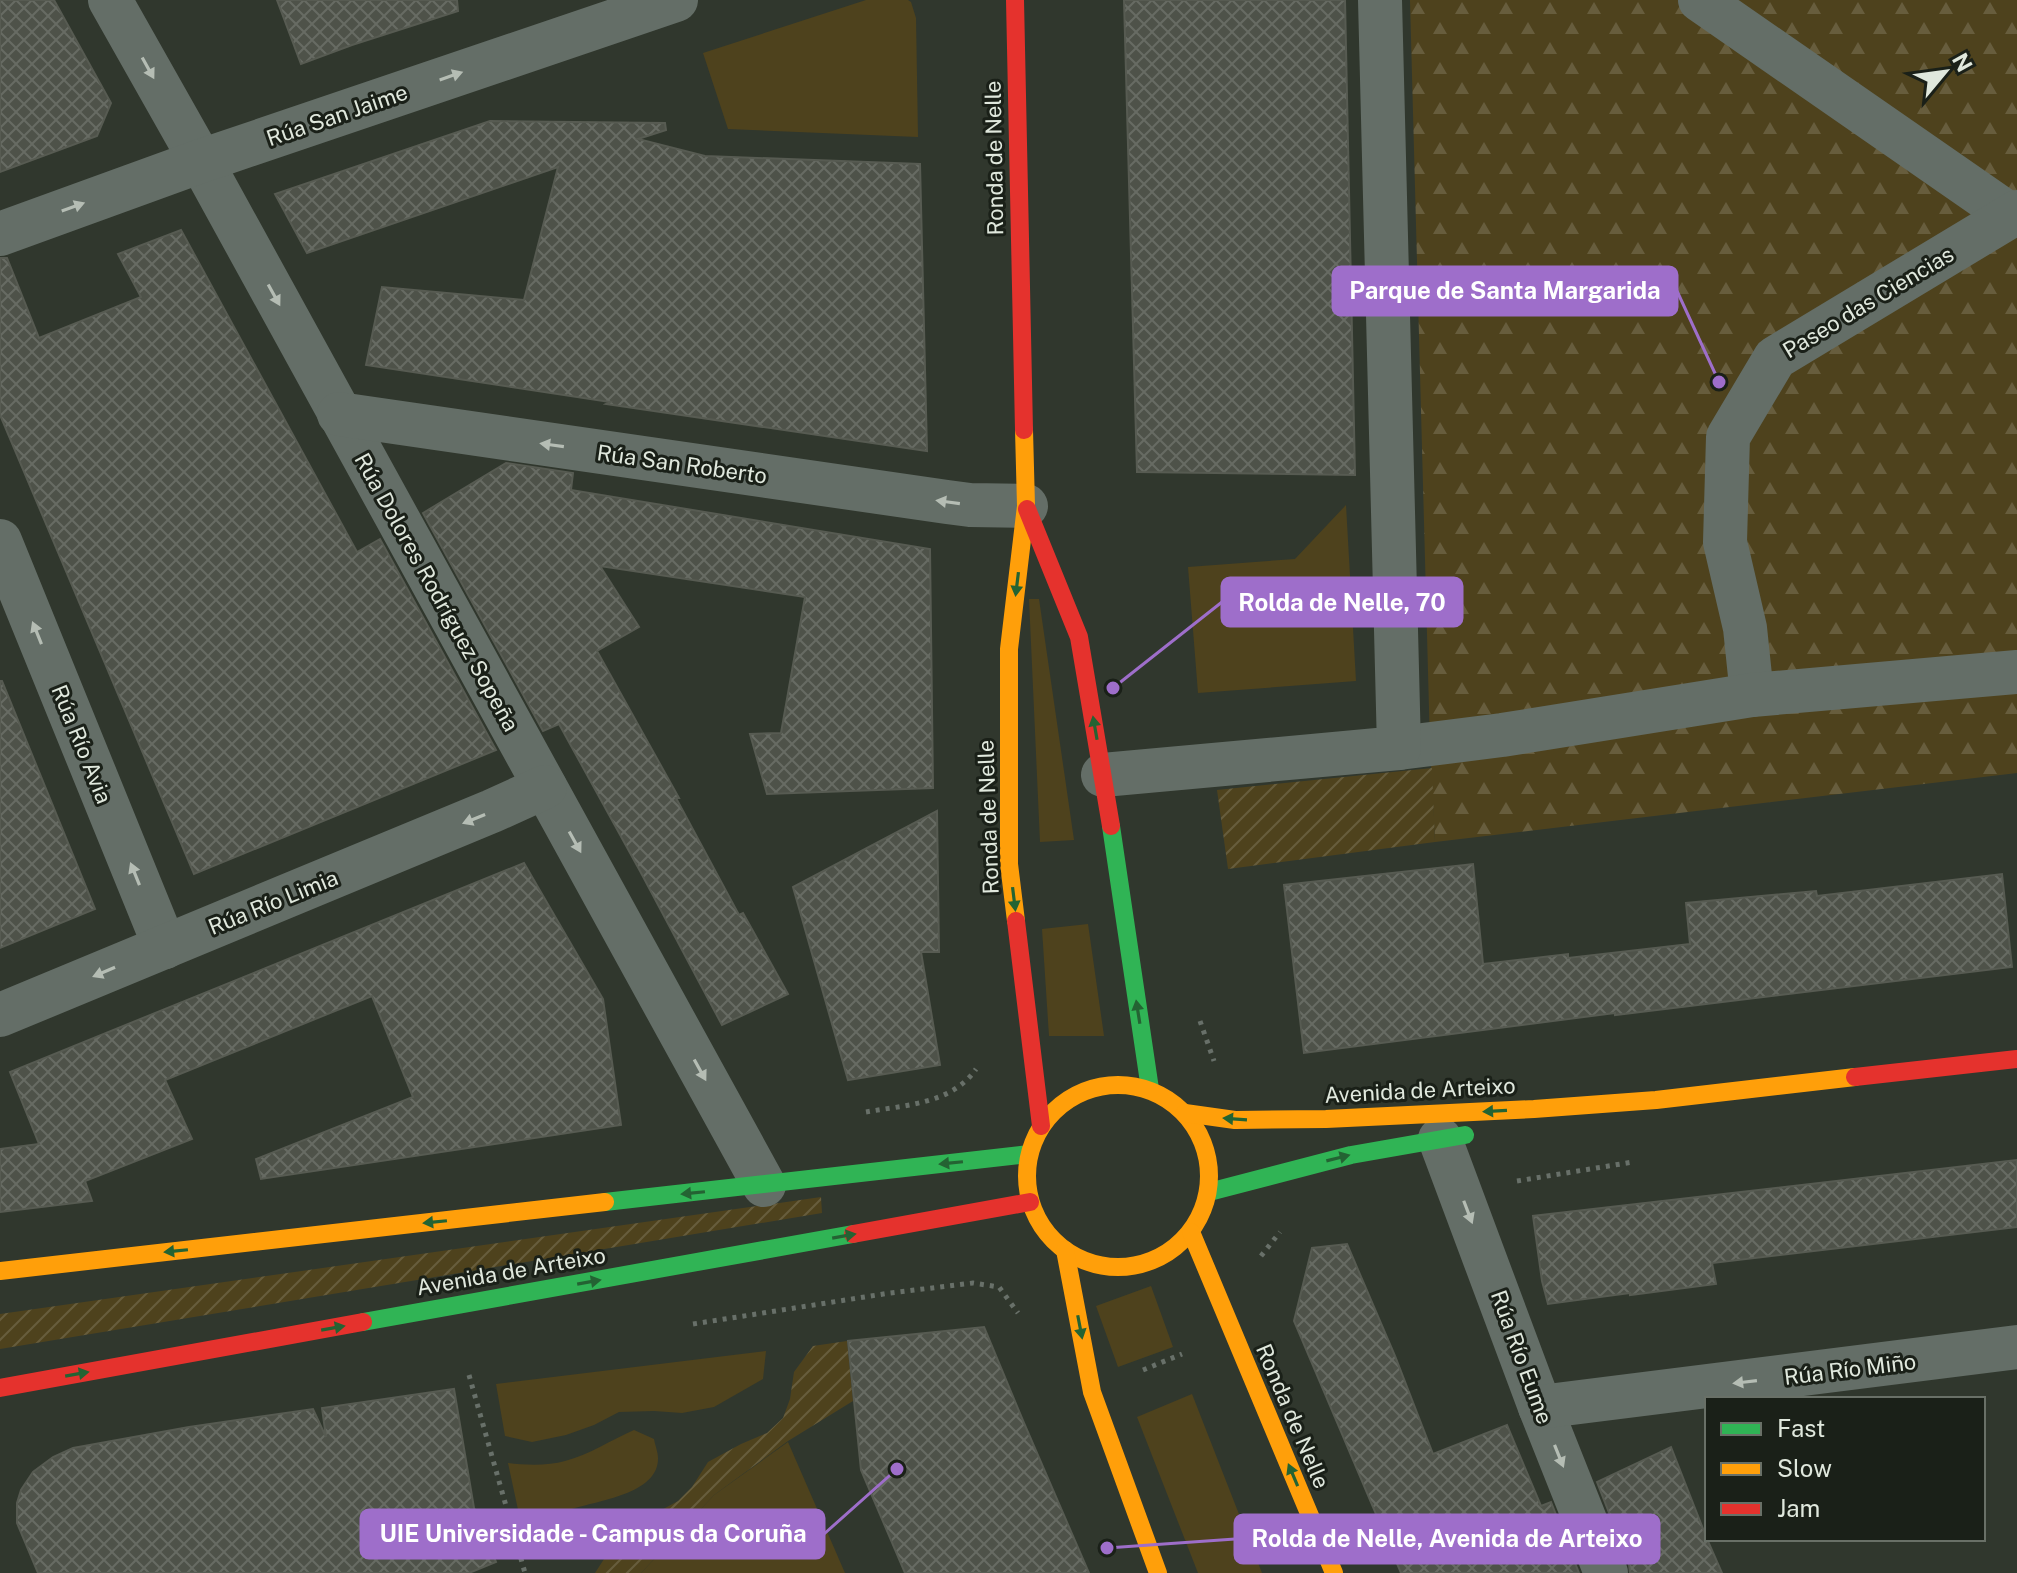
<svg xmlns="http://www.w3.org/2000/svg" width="2017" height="1573" font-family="'Public Sans',sans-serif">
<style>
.grass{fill:#4e421d}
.forest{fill:url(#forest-firs)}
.garden{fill:url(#garden-furrows)}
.building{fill:url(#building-cross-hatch);stroke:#575b52;stroke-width:2}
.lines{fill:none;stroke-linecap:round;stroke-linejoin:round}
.path{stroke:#687069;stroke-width:5;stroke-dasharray:4 6;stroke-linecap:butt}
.street{stroke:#646e67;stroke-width:44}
.fast{stroke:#30b455;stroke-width:18}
.slow{stroke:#ff9f0a;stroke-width:18}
.jam{stroke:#e5322d;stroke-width:18}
.oneway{fill:#b5bdb4}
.oneway2{fill:#246333}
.labels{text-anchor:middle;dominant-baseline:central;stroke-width:6;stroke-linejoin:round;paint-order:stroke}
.street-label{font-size:22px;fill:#e0e8dd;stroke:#1a2018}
.leader{fill:none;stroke:#9e6eca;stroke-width:3}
.callout-dot{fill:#9e6eca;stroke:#1a2018;stroke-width:3}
.callout{fill:#9e6eca;stroke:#9e6eca;stroke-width:3}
.callout-label{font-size:24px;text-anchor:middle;font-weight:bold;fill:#fff}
</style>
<defs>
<pattern id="forest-firs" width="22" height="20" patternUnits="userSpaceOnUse" patternTransform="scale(2)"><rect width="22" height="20" fill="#4e421d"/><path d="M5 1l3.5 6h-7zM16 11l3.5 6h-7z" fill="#675d3d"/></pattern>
<pattern id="garden-furrows" width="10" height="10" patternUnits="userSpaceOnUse" patternTransform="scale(2)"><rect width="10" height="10" fill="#4e421d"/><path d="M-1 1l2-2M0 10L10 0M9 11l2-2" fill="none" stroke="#675d3d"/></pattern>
<pattern id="building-cross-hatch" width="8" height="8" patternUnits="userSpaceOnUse" patternTransform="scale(2)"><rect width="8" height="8" fill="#4e5249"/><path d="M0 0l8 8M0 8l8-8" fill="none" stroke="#676b63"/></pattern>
</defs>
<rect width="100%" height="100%" fill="#30372d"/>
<g class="grass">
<polygon points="866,0 908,0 911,2 916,18 918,137 728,129 703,53"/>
<polygon points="1346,505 1356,681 1198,693 1188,567 1295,559"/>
<polygon points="1029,599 1039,599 1074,840 1040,842"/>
<polygon points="1088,924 1104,1036 1049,1036 1042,929"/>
<polygon points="1151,1286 1173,1347 1118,1367 1096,1306"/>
<polygon points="766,1351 763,1379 714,1407 682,1413 654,1411 619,1412 594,1425 566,1435 532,1442 505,1436 496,1384"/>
<polygon points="1192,1394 1262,1573 1198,1573 1137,1417"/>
<path d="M634,1430L654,1439C655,1445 658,1452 658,1458C659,1494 597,1501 572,1509L562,1524L549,1536L534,1534L520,1519L508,1463C525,1465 548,1466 565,1461C589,1455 611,1440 634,1430Z"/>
<polygon points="788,1442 845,1573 641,1573 714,1495"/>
</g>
<polygon class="forest" points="1410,0 2017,0 2017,773 1435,842 1430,745"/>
<g class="garden">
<polygon points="1432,768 1435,842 1228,869 1217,790"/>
<polygon points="821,1197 822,1213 0,1349 0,1314"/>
<polygon points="847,1341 853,1401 788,1441 714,1495 641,1573 595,1573 606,1556 623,1545 643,1520 678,1501 692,1487 708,1462 741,1444 767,1433 783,1418 790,1399 794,1372 813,1346"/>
</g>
<g class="building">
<polygon points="0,0 54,0 111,103 97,136 0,172"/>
<polygon points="277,0 457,0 458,11 352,45 301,64"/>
<polygon points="1124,0 1345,0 1355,475 1137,472"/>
<polygon points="490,121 665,123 666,130 638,139 705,156 920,164 927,451 606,404 610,402 366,365 382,287 524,300 558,167 307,253 275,194"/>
<polygon points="181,230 357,552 380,539 496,750 194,874 0,415 0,258 7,258 39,338 141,297 118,254"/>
<polygon points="506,463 573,473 571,490 930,549 933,788 767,794 750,734 781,733 805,597 600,566 639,627 597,651 679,798 676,798 739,915 743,913 788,994 722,1025 640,871 559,724 543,731 423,513"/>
<polygon points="0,681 2,681 95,909 0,948"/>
<polygon points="937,811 939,952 921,952 940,1065 848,1080 793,887"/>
<polygon points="524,863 603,999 621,1125 261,1179 256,1159 413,1097 372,996 165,1080 192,1139 85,1181 92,1201 0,1212 0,1149 39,1144 10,1072"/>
<polygon points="1473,864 1483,964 1568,954 1568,958 1690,944 1686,903 1816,891 1817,896 2002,874 2012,967 1615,1015 1615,1013 1304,1053 1284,885"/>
<polygon points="2017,1160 2017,1227 1712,1263 1716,1284 1630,1295 1630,1293 1548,1304 1542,1281 1533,1216"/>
<polygon points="1347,1244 1395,1356 1433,1454 1507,1425 1541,1506 1551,1502 1579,1573 1401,1573 1294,1321 1312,1248"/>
<polygon points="984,1327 1024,1423 1089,1573 905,1573 861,1470 848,1341"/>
<polygon points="454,1389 474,1508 496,1562 469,1573 38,1573 17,1523 17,1503 21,1490 33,1472 53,1457 73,1448 189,1427 313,1409 326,1437 322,1408"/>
<polygon points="1671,1447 1707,1539 1722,1573 1630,1573 1629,1564 1597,1482"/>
</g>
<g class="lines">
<g class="path">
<polyline points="1200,1021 1214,1061"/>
<path d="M866,1112C905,1105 952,1104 976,1069"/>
<polyline points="1517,1181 1633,1162"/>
<polyline points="1261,1256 1280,1232"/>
<polyline points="693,1324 890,1293 973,1283 999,1287 1018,1313"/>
<polyline points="1143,1370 1182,1354"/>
<polyline points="469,1375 525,1573"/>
</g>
<g class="street">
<polyline points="110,0 201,161 764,1185"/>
<polyline points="1700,0 2010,215"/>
<polyline points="0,234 201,161 676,0"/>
<polyline points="339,414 947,502 970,505 1026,506"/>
<polyline points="0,541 165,947"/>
<polyline points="1752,695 1745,628 1725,542 1728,437 1775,358 2017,212"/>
<polyline points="1399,748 1502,735 1752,695 2017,672"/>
<polyline points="1103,775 1399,748 1380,0"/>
<polyline points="0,1015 492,811 545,787"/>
<polyline points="1440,1139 1540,1407 1606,1573"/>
<polyline points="1540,1407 2017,1347"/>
</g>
<g class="fast">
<polyline points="1111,826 1150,1089"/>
<polyline points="1209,1192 1351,1155 1465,1135"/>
<polyline points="605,1202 1029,1154"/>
<polyline points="363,1322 853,1234"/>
</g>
<g class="slow">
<polyline points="1016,921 1009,864 1009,649 1026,506 1024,430"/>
<circle cx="1118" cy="1176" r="91"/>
<polyline points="1185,1113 1235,1120 1326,1119 1534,1109 1656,1100 1855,1077"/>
<polyline points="1191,1232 1334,1573"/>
<polyline points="1065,1250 1092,1392 1158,1573"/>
<polyline points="0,1271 605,1202"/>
</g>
<g class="jam">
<polyline points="1015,0 1024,430"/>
<polyline points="1027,509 1079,637 1111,826"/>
<polyline points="1016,921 1041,1126"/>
<polyline points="1855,1077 2017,1059"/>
<polyline points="853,1234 1030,1202"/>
<polyline points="0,1388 363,1322"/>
</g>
</g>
<defs><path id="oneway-solid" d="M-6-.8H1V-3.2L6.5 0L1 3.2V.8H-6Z" transform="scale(2)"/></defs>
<g class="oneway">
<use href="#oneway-solid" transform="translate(148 68) rotate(61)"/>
<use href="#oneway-solid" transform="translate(451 76) rotate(-19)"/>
<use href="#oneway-solid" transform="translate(73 207) rotate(-20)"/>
<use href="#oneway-solid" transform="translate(274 295) rotate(61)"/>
<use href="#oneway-solid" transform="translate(552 445) rotate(-172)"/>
<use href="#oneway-solid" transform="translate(948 502) rotate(-172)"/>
<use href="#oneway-solid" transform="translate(37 633) rotate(-112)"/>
<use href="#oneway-solid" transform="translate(474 819) rotate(158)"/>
<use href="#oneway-solid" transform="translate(575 842) rotate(61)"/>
<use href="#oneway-solid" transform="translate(135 874) rotate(-112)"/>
<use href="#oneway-solid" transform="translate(104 972) rotate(157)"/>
<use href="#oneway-solid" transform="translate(700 1070) rotate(61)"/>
<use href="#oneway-solid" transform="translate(1468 1212) rotate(69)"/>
<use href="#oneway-solid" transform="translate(1745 1382) rotate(173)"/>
<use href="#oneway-solid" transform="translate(1559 1456) rotate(68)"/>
</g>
<g class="oneway2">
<use href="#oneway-solid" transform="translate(1017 584) rotate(97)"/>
<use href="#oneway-solid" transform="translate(1095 728) rotate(-100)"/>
<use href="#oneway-solid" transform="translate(1014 899) rotate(83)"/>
<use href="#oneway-solid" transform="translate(1138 1012) rotate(-99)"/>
<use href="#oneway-solid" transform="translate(1495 1111) rotate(177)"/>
<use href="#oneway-solid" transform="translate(1235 1119) rotate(-176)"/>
<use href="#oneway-solid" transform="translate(1338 1158) rotate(-14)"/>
<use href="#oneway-solid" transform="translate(951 1163) rotate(174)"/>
<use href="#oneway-solid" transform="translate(693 1193) rotate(174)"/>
<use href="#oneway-solid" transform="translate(435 1222) rotate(174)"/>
<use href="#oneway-solid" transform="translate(844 1236) rotate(-10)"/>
<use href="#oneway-solid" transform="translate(176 1251) rotate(174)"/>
<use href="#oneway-solid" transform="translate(589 1282) rotate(-10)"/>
<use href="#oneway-solid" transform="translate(1080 1327) rotate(79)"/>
<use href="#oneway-solid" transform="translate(333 1328) rotate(-10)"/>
<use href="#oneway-solid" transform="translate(77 1374) rotate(-10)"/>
<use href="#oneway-solid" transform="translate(1293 1475) rotate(-113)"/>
</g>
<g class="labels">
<g class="street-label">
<text transform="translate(337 115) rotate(-19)">Rúa San Jaime</text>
<text transform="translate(994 158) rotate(-91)">Ronda de Nelle</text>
<text transform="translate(1868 302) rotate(-31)">Paseo das Ciencias</text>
<text transform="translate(682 464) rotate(8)">Rúa San Roberto</text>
<text transform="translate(437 592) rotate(61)">Rúa Dolores Rodríguez Sopeña</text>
<text transform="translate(82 744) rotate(68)">Rúa Río Avia</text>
<text transform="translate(988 817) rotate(-92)">Ronda de Nelle</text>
<text transform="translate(273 902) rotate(-22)">Rúa Río Limia</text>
<text transform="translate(1420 1090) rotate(-3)">Avenida de Arteixo</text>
<text transform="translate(511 1271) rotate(-10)">Avenida de Arteixo</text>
<text transform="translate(1522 1357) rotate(70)">Rúa Río Eume</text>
<text transform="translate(1850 1369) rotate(-7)">Rúa Río Miño</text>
<text transform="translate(1293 1416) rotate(67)">Ronda de Nelle</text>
</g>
</g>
<path class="leader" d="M1719 382L1677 291M1113 688L1222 602M897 1469L824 1534M1107 1548L1235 1539"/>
<g class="callout-dot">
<circle cx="1719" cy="382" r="8"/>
<circle cx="1113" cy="688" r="8"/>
<circle cx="897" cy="1469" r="8"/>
<circle cx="1107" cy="1548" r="8"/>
</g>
<g class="callout">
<rect x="1333" y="267" width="344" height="48" rx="8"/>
<rect x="1222" y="578" width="240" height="48" rx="8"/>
<rect x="361" y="1510" width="463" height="48" rx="8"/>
<rect x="1235" y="1515" width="424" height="48" rx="8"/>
</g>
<g class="callout-label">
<text x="1505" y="299">Parque de Santa Margarida</text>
<text x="1342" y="611">Rolda de Nelle, 70</text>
<text x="593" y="1542">UIE Universidade - Campus da Coruña</text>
<text x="1447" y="1547">Rolda de Nelle, Avenida de Arteixo</text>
</g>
<rect x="1705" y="1397" width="280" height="144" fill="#1a2018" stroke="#697067" stroke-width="2"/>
<rect x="1721" y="1423" width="40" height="12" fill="#30b455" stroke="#697067" stroke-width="2"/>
<text x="1777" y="1437" font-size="24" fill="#e0e8dd">Fast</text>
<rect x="1721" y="1463" width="40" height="12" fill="#ff9f0a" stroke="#697067" stroke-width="2"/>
<text x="1777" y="1477" font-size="24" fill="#e0e8dd">Slow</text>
<rect x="1721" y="1503" width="40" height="12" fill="#e5322d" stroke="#697067" stroke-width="2"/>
<text x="1777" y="1517" font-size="24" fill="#e0e8dd">Jam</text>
<g transform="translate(1945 72) rotate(61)" stroke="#1a2018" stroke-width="6" paint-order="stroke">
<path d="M0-6L14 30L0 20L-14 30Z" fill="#e0e8dd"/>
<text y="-12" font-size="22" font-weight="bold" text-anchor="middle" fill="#e0e8dd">N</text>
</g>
</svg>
